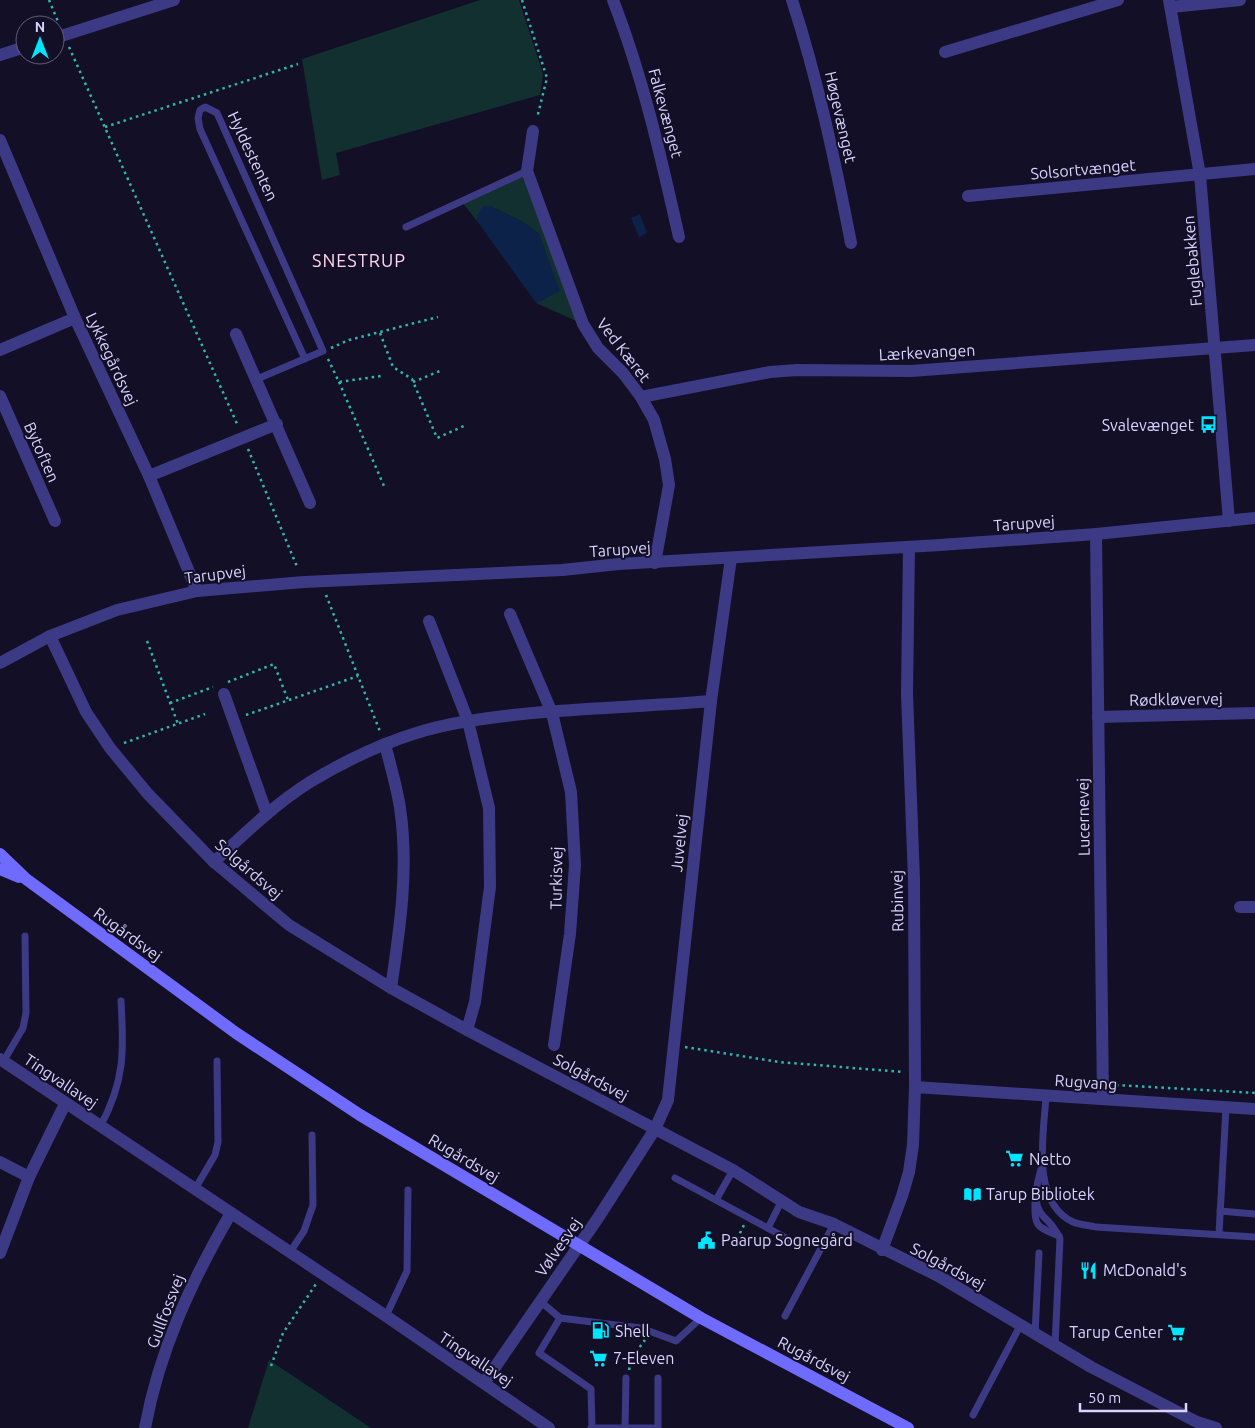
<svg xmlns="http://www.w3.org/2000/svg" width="1255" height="1428" font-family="Ubuntu,sans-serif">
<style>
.green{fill:#12302f}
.water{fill:#0c2248}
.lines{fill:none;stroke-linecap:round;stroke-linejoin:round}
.path{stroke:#2fb8b0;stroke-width:2.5;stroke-dasharray:2.5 4;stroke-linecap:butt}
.service{stroke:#3d3a85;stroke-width:7}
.minor{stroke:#3d3a85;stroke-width:12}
.tertiary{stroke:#3d3a85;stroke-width:12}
.secondary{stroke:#6f6bff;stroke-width:12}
.labels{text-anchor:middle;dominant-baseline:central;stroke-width:4;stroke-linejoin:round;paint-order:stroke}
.street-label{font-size:16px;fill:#d9d4ff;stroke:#130f26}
.poi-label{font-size:16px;fill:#d9d4ff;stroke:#130f26;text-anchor:start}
.neighbourhood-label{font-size:18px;letter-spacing:1px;fill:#ffd6f0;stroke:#130f26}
</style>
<rect width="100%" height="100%" fill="#130f26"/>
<g class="green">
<polygon points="480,0 519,0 543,74 540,95 336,153 340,175 322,180 302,59"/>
<polygon points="527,171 583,324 536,303 559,291 539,234 521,221 490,206 477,216 477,221 461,201"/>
<polygon points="269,1360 371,1428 248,1428"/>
</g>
<g class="water">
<polygon points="483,206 490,206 521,221 539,234 560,291 536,303 477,221 477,216"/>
<polygon points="640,214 647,233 639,237 631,218"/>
</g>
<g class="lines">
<g class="path">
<polyline points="49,0 59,24"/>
<polyline points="522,0 547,78 537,118"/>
<polyline points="69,47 238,426"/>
<polyline points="105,127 298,64"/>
<polyline points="380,333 393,367 412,379 437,438 464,426"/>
<polyline points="331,348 349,340 438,317"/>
<polyline points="328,359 339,382 381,376"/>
<polyline points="339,382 384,486"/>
<polyline points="413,382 440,371"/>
<polyline points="248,449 298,569"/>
<polyline points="326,595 381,734"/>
<polyline points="147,641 178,724"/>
<polyline points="228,682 274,664 288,700"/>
<polyline points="170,703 213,687"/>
<polyline points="246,715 358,676"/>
<polyline points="124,743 205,714"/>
<polyline points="685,1047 779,1062 903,1072"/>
<polyline points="1116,1085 1255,1093"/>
<polyline points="737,1239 744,1225"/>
<polyline points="271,1366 283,1333 316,1284"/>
<polyline points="629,1370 632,1357 645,1340"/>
</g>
<g class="service">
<polyline points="406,227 527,171"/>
<polyline points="257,379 323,351 221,122 217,113 205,107 200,110 198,118 200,129 305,359"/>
<polyline points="3,1062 23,1028 26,1013 25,936"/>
<path d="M1046,1096C1044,1132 1030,1202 1073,1222C1080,1225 1089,1225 1096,1227L1255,1237"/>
<path d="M100,1127C125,1081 124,1051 121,1001"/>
<path d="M1041,1169C1037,1185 1031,1202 1043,1216C1050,1223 1056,1229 1060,1239L1055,1345"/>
<polyline points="675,1178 788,1239"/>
<polyline points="195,1189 215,1155 218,1142 217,1061"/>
<polyline points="716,1200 733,1170"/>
<path d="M1035,1203C1034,1228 1038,1227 1059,1236"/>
<polyline points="1220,1211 1255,1214"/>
<polyline points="768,1228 782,1200"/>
<polyline points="1219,1234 1226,1107"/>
<polyline points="290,1252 304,1231 313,1205 312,1135"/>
<polyline points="540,1301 560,1318 641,1328 676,1341 701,1318"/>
<polyline points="386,1316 407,1271 408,1190"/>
<polyline points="785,1316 834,1224"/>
<polyline points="560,1318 539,1353 591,1389 592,1427"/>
<polyline points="1035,1334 1039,1253"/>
<polyline points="973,1415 1020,1326"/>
<polyline points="591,1428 658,1428 658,1378"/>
<polyline points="625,1428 626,1378"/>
</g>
<g class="minor">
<path d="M613,0C643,77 661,157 679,237"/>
<path d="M792,0C818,80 835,161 851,243"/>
<polyline points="1169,0 1200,175 1229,521"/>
<polyline points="1171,7 1240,0"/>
<polyline points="55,38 174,0"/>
<polyline points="945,52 1118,0"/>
<polyline points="0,55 25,47"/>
<polyline points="533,131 527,171 583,324 598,348 623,373 641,397 654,420 665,459 669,485 655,563"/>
<polyline points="0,140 75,318 149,476 197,591"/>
<polyline points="968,196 1255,169"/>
<polyline points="236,334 310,503"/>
<polyline points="0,350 75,318"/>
<polyline points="0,396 55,521"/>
<polyline points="641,397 770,372 797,370 911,371 1255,345"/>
<polyline points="149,476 277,424"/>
<polyline points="1096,534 1103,1099"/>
<polyline points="510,614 552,713 571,792 575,865 570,934 554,1045"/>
<polyline points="429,621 468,721 489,808 490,887 475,1002 467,1030"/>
<polyline points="50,636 86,712 110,748 148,794 214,862 289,925 391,988 467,1030 733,1170 799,1212 834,1224 940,1277 1091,1367 1197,1422 1216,1428"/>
<polyline points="224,694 267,814"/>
<polyline points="1098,717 1255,713"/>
<path d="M385,744C390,765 397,787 400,808C409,868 400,928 391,988"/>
<path d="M214,862C244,834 275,804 310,782C358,753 413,729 469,721C548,708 631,708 711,701"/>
<polyline points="1240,907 1255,907"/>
<polyline points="0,1059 386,1316 549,1428"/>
<polyline points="915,1087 1255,1109"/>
<polyline points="0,1162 29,1177"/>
<polyline points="882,1250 902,1196 909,1172 913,1145 915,1087 914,880 907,694 909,547"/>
<polyline points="0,1253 29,1177 65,1104"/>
<polyline points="484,1383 598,1218 655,1129 668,1100 711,701 731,558"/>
<path d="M145,1428C159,1351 192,1280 231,1213"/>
</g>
<polyline class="tertiary" points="0,663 50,636 117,610 197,591 304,582 562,570 619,564 940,545 1096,534 1255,518"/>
<g class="secondary">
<polyline points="0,854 26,879 236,1033 360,1115 701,1318 908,1428"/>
<polyline points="0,869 19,877"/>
</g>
</g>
<defs>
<symbol id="bus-bare" viewBox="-9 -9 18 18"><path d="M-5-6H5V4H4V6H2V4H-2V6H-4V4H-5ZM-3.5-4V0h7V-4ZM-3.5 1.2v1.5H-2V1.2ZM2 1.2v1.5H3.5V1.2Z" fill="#00e5ff" stroke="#130f26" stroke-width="2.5" paint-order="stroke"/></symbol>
<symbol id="supermarket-bare" viewBox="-9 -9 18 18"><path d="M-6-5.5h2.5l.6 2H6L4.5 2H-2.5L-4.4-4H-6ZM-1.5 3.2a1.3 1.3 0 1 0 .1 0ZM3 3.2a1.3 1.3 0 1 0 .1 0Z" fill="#00e5ff" stroke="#130f26" stroke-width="2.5" paint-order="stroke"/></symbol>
<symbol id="library-bare" viewBox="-9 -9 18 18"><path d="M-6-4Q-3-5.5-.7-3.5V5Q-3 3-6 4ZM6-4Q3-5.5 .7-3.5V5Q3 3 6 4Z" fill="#00e5ff" stroke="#130f26" stroke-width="2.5" paint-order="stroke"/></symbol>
<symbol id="civic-bare" viewBox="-9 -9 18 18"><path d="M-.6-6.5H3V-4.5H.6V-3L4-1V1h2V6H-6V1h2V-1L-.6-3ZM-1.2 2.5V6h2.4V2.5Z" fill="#00e5ff" stroke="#130f26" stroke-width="2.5" paint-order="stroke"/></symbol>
<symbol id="restaurant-bare" viewBox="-9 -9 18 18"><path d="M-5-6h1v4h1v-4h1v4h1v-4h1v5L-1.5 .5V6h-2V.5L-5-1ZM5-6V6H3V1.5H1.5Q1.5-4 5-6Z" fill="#00e5ff" stroke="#130f26" stroke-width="2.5" paint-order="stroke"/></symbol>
<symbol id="fuel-bare" viewBox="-9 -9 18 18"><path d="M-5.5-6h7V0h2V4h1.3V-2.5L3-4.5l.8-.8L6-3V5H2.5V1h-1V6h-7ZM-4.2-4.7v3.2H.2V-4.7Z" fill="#00e5ff" stroke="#130f26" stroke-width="2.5" paint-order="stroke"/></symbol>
</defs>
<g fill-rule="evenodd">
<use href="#bus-bare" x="1196" y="412" width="25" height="25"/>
<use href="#supermarket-bare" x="1002" y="1146" width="25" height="25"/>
<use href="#library-bare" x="960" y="1182" width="25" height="25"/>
<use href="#civic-bare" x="694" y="1228" width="25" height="25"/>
<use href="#restaurant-bare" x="1076" y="1258" width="25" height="25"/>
<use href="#fuel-bare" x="588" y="1318" width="25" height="25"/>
<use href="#supermarket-bare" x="1164" y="1320" width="25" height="25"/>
<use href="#supermarket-bare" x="586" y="1346" width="25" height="25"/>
</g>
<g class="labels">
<g class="street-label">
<text transform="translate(666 113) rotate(75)">Falkevænget</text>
<text transform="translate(841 117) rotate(77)">Høgevænget</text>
<text transform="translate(253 156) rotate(65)">Hyldestenten</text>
<text transform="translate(1083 169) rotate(-5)">Solsortvænget</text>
<text transform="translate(1192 261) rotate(-95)">Fuglebakken</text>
<text transform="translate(624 350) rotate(52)">Ved Kæret</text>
<text transform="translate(927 352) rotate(-3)">Lærkevangen</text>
<text transform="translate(112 359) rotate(65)">Lykkegårdsvej</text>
<text transform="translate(42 452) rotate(66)">Bytoften</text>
<text transform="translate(1024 523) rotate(-4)">Tarupvej</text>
<text transform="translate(620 549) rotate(-4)">Tarupvej</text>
<text transform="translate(215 574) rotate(-7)">Tarupvej</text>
<text transform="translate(1176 699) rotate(-1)">Rødkløvervej</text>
<text transform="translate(1083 817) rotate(-91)">Lucernevej</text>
<text transform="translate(679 843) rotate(-84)">Juvelvej</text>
<text transform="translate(249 869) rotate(41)">Solgårdsvej</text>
<text transform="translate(556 878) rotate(-89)">Turkisvej</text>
<text transform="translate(897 901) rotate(-91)">Rubinvej</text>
<text transform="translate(128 934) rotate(36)">Rugårdsvej</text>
<text transform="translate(591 1077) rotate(28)">Solgårdsvej</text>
<text transform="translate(61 1081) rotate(34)">Tingvallavej</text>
<text transform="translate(1086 1082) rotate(4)">Rugvang</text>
<text transform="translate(464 1158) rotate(31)">Rugårdsvej</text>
<text transform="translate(558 1247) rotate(-55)">Vølvesvej</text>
<text transform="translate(948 1266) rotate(28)">Solgårdsvej</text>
<text transform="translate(165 1311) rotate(-69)">Gullfossvej</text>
<text transform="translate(476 1359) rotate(34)">Tingvallavej</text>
<text transform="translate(814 1359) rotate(28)">Rugårdsvej</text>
</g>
<g class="poi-label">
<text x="1194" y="425" text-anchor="end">Svalevænget</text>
<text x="1029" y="1159">Netto</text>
<text x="986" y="1194">Tarup Bibliotek</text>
<text x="721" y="1240">Paarup Sognegård</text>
<text x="1103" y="1270">McDonald's</text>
<text x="615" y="1331">Shell</text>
<text x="1163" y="1332" text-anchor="end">Tarup Center</text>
<text x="613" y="1358">7-Eleven</text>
</g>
<g class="neighbourhood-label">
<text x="359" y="260">SNESTRUP</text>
</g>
</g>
<g transform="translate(40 40)"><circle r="24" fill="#130f26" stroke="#625e7d"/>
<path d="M0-4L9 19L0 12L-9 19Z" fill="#00e5ff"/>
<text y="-8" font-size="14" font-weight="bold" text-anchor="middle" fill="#d9d4ff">N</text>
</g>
<path d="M1080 1403v8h106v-8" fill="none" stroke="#d9d4ff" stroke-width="2.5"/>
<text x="1088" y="1403" font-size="15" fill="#d9d4ff" stroke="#130f26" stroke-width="4" paint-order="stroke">50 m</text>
</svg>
